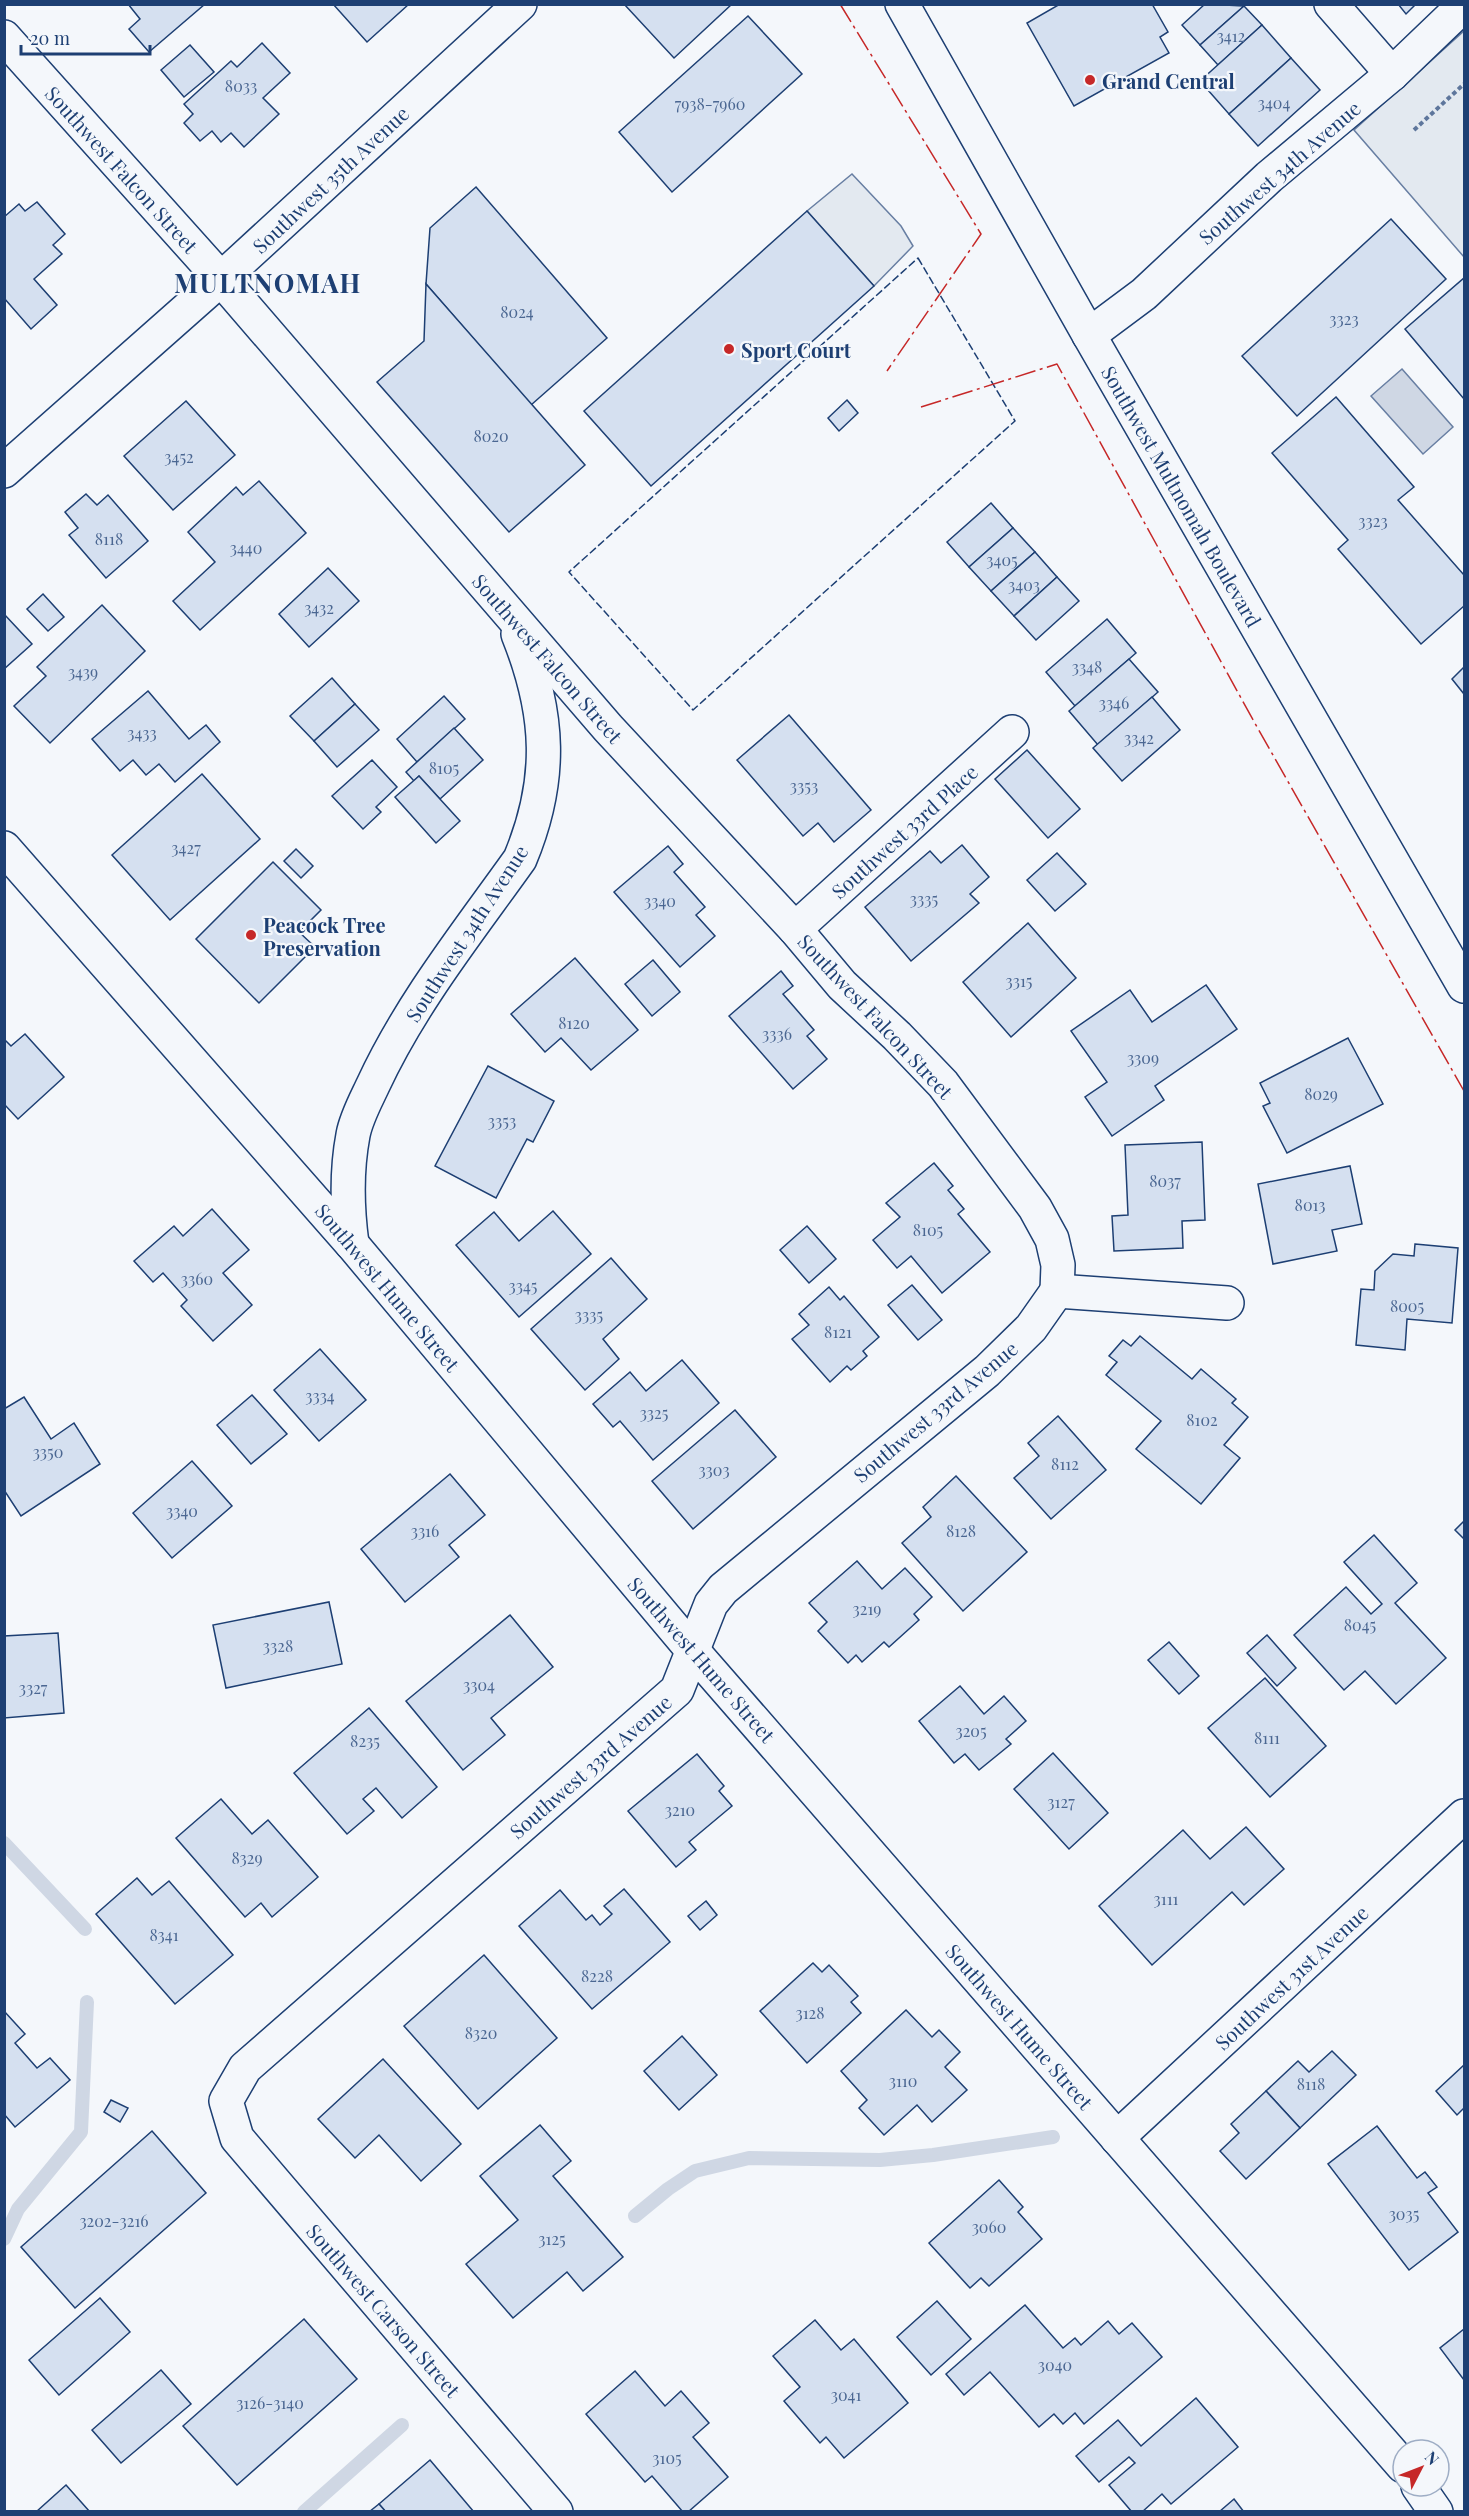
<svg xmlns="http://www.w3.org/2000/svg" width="1469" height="2516" font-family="'Playfair Display',serif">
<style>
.green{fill:#e3e9f0;stroke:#687fa3;stroke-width:1.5}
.water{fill:#cfd7e4;stroke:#687fa3;stroke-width:1.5}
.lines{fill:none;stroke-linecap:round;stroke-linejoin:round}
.stream{stroke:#cfd7e4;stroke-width:14}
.building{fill:#d5e0f0;stroke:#1d3f73;stroke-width:1.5}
.minor-casing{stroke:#1d3f73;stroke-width:36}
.secondary-casing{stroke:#1d3f73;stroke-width:36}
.path{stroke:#5e769c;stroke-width:4;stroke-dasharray:4.5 3;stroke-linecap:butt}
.minor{stroke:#f4f7fb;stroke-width:33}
.secondary{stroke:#f4f7fb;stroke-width:33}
.fence{stroke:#1d3f73;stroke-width:1.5;stroke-dasharray:8 3;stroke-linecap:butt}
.power{stroke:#c62828;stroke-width:1.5;stroke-dasharray:21 4.5 3 4.5;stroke-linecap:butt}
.poi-dot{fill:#c62828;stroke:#f4f7fb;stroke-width:2}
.labels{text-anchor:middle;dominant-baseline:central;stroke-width:4.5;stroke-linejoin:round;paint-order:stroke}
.number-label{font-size:16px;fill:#4b6792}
.poi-label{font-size:20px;font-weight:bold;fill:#1d3f73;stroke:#f4f7fb;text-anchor:start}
.street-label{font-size:20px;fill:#1d3f73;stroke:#f4f7fb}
.district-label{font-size:26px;font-weight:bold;letter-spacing:1.5px;fill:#1d3f73;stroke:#f4f7fb}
</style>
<rect width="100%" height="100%" fill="#f4f7fb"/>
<g class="green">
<polygon points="1464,31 1464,257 1354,130"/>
<polygon points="852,174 901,226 913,246 874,286 807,211"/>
</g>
<polygon class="water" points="1402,369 1453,427 1423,454 1371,396"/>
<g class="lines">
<g class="stream">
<polyline points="4,1843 85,1929"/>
<polyline points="635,2216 668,2189 695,2171 749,2158 880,2160 933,2155 1053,2137"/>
<polyline points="4,2239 18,2209 81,2132 87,2002"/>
<polyline points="304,2512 402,2425"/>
</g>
</g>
<g class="building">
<polygon points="128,4 205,4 149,52 129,29 140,19"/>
<polygon points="333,4 409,4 367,42"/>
<polygon points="624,4 732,4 674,58"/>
<polygon points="1060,4 1152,4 1168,32 1160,37 1169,53 1074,106 1027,23"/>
<polygon points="1205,4 1244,6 1200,45 1182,25"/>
<polygon points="1398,4 1416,4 1406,14"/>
<polygon points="1244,6 1262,25 1218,65 1200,45"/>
<polygon points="748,16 802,74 672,192 619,132"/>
<polygon points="1262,25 1291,58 1229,114 1200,81"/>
<polygon points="262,43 290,73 263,98 279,114 244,147 231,133 221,142 212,131 200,141 184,123 193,114 184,104 231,61 237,67"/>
<polygon points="190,45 214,72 184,97 161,70"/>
<polygon points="1291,58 1320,90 1258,146 1229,114"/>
<polygon points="476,187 607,338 531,405 426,284 430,228"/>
<polygon points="37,202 65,234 53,245 62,254 34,279 57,305 31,329 4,298 4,217 19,204 25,211"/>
<polygon points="807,211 874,286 651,486 584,411"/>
<polygon points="1391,219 1446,279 1297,416 1242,356"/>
<polygon points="1464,278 1464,399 1405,329"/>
<polygon points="426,284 585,465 509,532 377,382 424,341"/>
<polygon points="1336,397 1414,487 1398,500 1464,575 1464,606 1421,644 1338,549 1348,540 1272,453"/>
<polygon points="847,400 858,413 839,431 828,418"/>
<polygon points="186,401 235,455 173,510 124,456"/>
<polygon points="259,481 306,533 200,630 173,601 215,562 188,532 236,487 243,495"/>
<polygon points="86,494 97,505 108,495 148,541 106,578 69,535 78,528 65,512"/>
<polygon points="991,503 1013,528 969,567 947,542"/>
<polygon points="1013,528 1035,552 991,591 969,567"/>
<polygon points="1035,552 1057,577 1014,616 991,591"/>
<polygon points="328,568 359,601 309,647 279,614"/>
<polygon points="1057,577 1079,601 1036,640 1014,616"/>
<polygon points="43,594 64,617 48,631 27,609"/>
<polygon points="102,605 145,651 50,743 14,706 46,676 37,667"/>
<polygon points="4,614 32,644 4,669"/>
<polygon points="1107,619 1136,653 1075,706 1046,672"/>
<polygon points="1129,659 1158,692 1098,745 1069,711"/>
<polygon points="1464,667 1464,694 1452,679"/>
<polygon points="332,678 355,704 314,741 290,716"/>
<polygon points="148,691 189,739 206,725 220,742 175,782 159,764 146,775 133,760 120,771 92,739"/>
<polygon points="444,696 465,719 417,762 397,739"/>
<polygon points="1152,697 1180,730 1122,781 1093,748"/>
<polygon points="355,704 379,730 337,767 314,741"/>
<polygon points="789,715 871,810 834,842 818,823 803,836 737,760"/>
<polygon points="454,728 483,760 440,799 419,776 414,781 406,772"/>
<polygon points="1027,750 1080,809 1048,838 995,779"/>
<polygon points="372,760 397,787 376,807 381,812 363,829 332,796"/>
<polygon points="202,774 260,839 170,920 112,855"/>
<polygon points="419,776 460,821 436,843 395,797"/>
<polygon points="962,845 989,877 970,894 979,903 911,961 865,907 930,851 941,863"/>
<polygon points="668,846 683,864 674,872 705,907 696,915 715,936 680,967 614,892"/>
<polygon points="296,849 313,866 301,878 284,861"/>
<polygon points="1057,853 1086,884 1055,911 1027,880"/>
<polygon points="273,862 321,910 299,932 315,947 259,1003 196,939"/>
<polygon points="1028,923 1076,978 1011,1037 963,982"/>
<polygon points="575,958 638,1030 591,1070 561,1038 545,1052 511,1014"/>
<polygon points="653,960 680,992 652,1016 625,984"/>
<polygon points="781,971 793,986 783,994 814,1030 807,1036 827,1059 793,1089 729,1016"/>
<polygon points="1206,985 1237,1029 1155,1086 1164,1100 1112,1136 1085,1097 1107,1082 1071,1031 1130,990 1152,1022"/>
<polygon points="25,1034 64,1077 18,1119 4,1104 4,1039 11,1046"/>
<polygon points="1348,1038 1383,1104 1287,1153 1263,1106 1270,1103 1260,1083"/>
<polygon points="488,1066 554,1101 533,1142 527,1139 496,1198 435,1166"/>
<polygon points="1202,1142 1205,1220 1182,1221 1183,1248 1114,1251 1112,1216 1128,1215 1125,1145"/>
<polygon points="934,1163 953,1186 948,1190 964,1209 958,1214 990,1252 942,1293 911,1256 897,1268 873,1240 900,1217 886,1203"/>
<polygon points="1350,1166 1362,1224 1332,1230 1337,1251 1273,1264 1258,1184"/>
<polygon points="212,1209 249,1250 223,1273 252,1305 213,1341 181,1306 187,1300 163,1273 153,1282 134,1261 174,1226 183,1236"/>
<polygon points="553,1211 591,1254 519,1317 456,1245 494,1212 519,1241"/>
<polygon points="807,1226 836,1259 809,1283 780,1250"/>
<polygon points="1415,1244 1458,1248 1452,1323 1407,1319 1405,1350 1356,1345 1361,1289 1374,1290 1375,1271 1393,1254 1414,1256"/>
<polygon points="611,1258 647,1299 603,1339 619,1359 585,1390 531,1329"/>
<polygon points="912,1285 942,1320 918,1340 888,1305"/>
<polygon points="829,1287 840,1300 844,1296 879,1337 863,1351 867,1356 851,1370 847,1366 830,1382 792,1339 809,1325 799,1314"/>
<polygon points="1140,1336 1192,1379 1201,1369 1236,1399 1232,1403 1248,1417 1224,1445 1240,1458 1201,1504 1136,1449 1161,1421 1106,1375 1117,1362 1109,1356 1123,1340 1131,1346"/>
<polygon points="320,1349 366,1400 319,1441 274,1390"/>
<polygon points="682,1360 719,1403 653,1460 620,1421 613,1427 593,1404 630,1372 646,1391"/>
<polygon points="252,1395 287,1434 251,1464 217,1425"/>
<polygon points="24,1397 51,1439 74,1423 100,1464 21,1516 4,1490 4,1409"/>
<polygon points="735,1410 776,1457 693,1529 652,1481"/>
<polygon points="1058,1416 1106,1470 1051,1519 1014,1478 1039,1456 1028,1443"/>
<polygon points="192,1461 232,1506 172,1558 133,1513"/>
<polygon points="450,1474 485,1515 449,1545 459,1557 405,1602 361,1549"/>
<polygon points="956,1476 1027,1552 963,1611 902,1543 931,1517 923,1507"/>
<polygon points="1464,1521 1464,1539 1455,1530"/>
<polygon points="1374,1535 1417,1583 1395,1603 1446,1658 1396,1704 1365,1671 1344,1690 1294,1635 1346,1587 1371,1614 1382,1604 1344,1562"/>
<polygon points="857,1561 882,1589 905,1568 932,1597 914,1614 919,1620 889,1647 884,1642 862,1662 856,1655 848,1663 818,1631 827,1622 809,1603"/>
<polygon points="329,1602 342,1664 226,1688 213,1625"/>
<polygon points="510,1615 553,1667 491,1718 505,1735 463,1770 406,1701"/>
<polygon points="58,1633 64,1713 4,1718 4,1636"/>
<polygon points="1267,1635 1296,1668 1277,1686 1247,1653"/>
<polygon points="1169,1642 1199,1676 1179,1694 1148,1660"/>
<polygon points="1265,1678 1326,1746 1270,1797 1208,1728"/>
<polygon points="960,1686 984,1714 1004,1696 1026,1721 1006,1739 1011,1744 979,1770 965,1754 954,1763 919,1721"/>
<polygon points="369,1708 437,1787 402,1818 376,1788 363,1799 374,1811 347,1834 294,1773"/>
<polygon points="1053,1753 1108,1813 1069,1849 1014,1789"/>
<polygon points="697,1754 724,1786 719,1791 732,1806 689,1842 696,1850 676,1867 628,1811"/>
<polygon points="221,1799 252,1834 268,1820 318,1877 272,1917 261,1903 245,1917 176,1838"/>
<polygon points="1246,1827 1284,1869 1244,1905 1232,1892 1152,1965 1099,1906 1183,1830 1210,1859"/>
<polygon points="137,1878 152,1895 169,1881 233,1955 175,2004 96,1914"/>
<polygon points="624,1889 670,1942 592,2009 519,1926 560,1890 586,1920 592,1915 600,1925 612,1914 604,1906"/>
<polygon points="706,1901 717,1915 700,1930 688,1916"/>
<polygon points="484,1955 557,2038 478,2109 404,2026"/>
<polygon points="813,1963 822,1972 829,1965 858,1996 851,2002 861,2013 807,2063 760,2011"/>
<polygon points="906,2010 932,2037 939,2030 960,2052 945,2067 967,2090 932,2122 917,2105 884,2135 859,2108 867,2100 841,2071"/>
<polygon points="4,2011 25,2034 15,2043 37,2068 50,2058 70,2080 15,2127 4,2114"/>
<polygon points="682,2036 717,2075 679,2110 644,2071"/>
<polygon points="1332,2051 1356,2075 1300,2128 1266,2091 1298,2061 1309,2072"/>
<polygon points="383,2059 461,2144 421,2181 379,2135 355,2158 318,2119"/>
<polygon points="1464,2065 1464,2108 1457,2115 1436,2091"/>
<polygon points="1266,2091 1300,2128 1246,2179 1220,2151 1239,2133 1231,2124"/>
<polygon points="111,2100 128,2108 120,2122 104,2112"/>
<polygon points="540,2125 571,2161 553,2176 623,2257 583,2291 567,2272 513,2318 466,2264 518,2220 480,2176"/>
<polygon points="1377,2126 1417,2178 1425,2172 1437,2187 1428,2193 1458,2232 1409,2270 1328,2164"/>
<polygon points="152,2131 206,2193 75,2308 21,2247"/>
<polygon points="999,2180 1023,2207 1018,2212 1042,2239 989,2286 981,2278 970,2288 929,2243"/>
<polygon points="100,2298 130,2332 59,2395 29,2360"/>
<polygon points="937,2301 971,2339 931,2375 897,2337"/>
<polygon points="1025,2305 1063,2348 1075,2338 1081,2345 1108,2321 1119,2334 1132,2323 1162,2357 1084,2424 1075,2413 1063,2424 1054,2414 1039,2427 990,2372 964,2395 946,2374"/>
<polygon points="304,2319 357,2379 237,2485 183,2426"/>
<polygon points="815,2320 841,2350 854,2339 908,2403 844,2458 826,2437 820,2443 784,2401 800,2387 773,2356"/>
<polygon points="1464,2329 1464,2380 1440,2348"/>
<polygon points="161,2370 191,2404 121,2463 92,2430"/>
<polygon points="635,2371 665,2406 681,2391 709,2423 693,2437 728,2477 688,2512 683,2512 652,2476 645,2482 586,2414"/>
<polygon points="1196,2398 1238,2447 1171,2504 1162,2494 1142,2512 1132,2512 1109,2485 1135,2463 1129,2457 1099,2482 1076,2456 1118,2420 1141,2446"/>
<polygon points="430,2460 474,2512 386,2512 379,2504"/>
<polygon points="66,2485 90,2512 36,2512"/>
<polygon points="1234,2499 1244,2512 1219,2512"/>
<polygon points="379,2504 386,2512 369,2512"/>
</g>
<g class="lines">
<defs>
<g id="minor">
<polyline points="1331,4 1392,74"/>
<polyline points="4,37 221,279 608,728 795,929 842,985 897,1036 943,1084 1035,1208 1052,1239 1058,1265 1057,1291"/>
<polyline points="1089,335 1144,294 1269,177 1392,74 1464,5"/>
<polyline points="4,471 221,279 520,4"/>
<polyline points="4,848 352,1244 693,1651 1403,2466"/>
<polyline points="795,929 1012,732"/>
<path d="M352,1244C347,1207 346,1172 353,1135C356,1118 366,1100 373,1085C411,1003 468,932 520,859C553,780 550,714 518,634"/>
<polyline points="1057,1291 1227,1303"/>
<polyline points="1117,2138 1464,1816"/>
<polyline points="1418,2486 1436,2512"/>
<polyline points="556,2512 237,2138 226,2101 245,2068 677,1690 711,1604 723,1589 987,1371 1031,1328 1057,1291"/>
</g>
<polyline id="secondary" points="902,4 1089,335 1464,986"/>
</defs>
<use href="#minor" class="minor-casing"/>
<use href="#secondary" class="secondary-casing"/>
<polyline class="path" points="1414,130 1464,84"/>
<use href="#minor" class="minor"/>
<use href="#secondary" class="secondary"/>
<polygon class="fence" points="918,258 1015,421 693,710 569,572"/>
<g class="power">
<polyline points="840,4 981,234 887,371"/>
<polyline points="921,407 1057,364 1257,727 1464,1091"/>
</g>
</g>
<g class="poi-dot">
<circle cx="1090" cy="80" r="6"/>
<circle cx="729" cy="349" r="6"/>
<circle cx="251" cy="935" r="6"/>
</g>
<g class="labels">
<g class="number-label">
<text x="1231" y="35">3412</text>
<text x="241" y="85">8033</text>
<text x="1274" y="102">3404</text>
<text x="710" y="103">7938-7960</text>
<text x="517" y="311">8024</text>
<text x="1344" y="318">3323</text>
<text x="491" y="435">8020</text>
<text x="179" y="456">3452</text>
<text x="1373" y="520">3323</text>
<text x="109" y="538">8118</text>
<text x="246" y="547">3440</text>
<text x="1002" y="559">3405</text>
<text x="1024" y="584">3403</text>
<text x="319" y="607">3432</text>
<text x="1087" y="666">3348</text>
<text x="83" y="671">3439</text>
<text x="1114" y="702">3346</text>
<text x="142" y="732">3433</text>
<text x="1139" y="737">3342</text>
<text x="444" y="767">8105</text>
<text x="804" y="785">3353</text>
<text x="186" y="847">3427</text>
<text x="924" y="898">3335</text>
<text x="660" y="900">3340</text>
<text x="1019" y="980">3315</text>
<text x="574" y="1022">8120</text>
<text x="777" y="1033">3336</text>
<text x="1143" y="1057">3309</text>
<text x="1321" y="1093">8029</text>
<text x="502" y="1120">3353</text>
<text x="1165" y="1180">8037</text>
<text x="1310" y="1204">8013</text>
<text x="928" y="1229">8105</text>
<text x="197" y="1278">3360</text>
<text x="523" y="1285">3345</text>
<text x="1407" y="1305">8005</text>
<text x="589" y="1314">3335</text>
<text x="838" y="1331">8121</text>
<text x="320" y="1395">3334</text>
<text x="654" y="1412">3325</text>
<text x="1202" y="1419">8102</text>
<text x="48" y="1451">3350</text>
<text x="1065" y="1463">8112</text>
<text x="714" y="1469">3303</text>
<text x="182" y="1510">3340</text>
<text x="425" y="1530">3316</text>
<text x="961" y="1530">8128</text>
<text x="867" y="1608">3219</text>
<text x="1360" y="1624">8045</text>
<text x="278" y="1645">3328</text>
<text x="479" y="1684">3304</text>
<text x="33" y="1687">3327</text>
<text x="971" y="1730">3205</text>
<text x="1267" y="1737">8111</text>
<text x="365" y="1740">8235</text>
<text x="1061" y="1801">3127</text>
<text x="680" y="1809">3210</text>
<text x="247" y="1857">8329</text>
<text x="1166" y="1898">3111</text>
<text x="164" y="1934">8341</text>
<text x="597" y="1975">8228</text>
<text x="810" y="2012">3128</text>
<text x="481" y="2032">8320</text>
<text x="903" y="2080">3110</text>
<text x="1311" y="2083">8118</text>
<text x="1404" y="2213">3035</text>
<text x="114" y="2220">3202-3216</text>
<text x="989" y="2226">3060</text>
<text x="552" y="2238">3125</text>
<text x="1055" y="2364">3040</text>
<text x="846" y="2394">3041</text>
<text x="270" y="2402">3126-3140</text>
<text x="667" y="2457">3105</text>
</g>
<g class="poi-label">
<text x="1102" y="80">Grand Central</text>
<text x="741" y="349">Sport Court</text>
<text x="263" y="924">Peacock Tree<tspan x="263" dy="23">Preservation</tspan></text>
</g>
<g class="street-label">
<text transform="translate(122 169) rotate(48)">Southwest Falcon Street</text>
<text transform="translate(1279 172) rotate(-41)">Southwest 34th Avenue</text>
<text transform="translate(330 179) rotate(-43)">Southwest 35th Avenue</text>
<text transform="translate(1182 496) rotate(60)">Southwest Multnomah Boulevard</text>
<text transform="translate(548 658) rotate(49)">Southwest Falcon Street</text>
<text transform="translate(904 831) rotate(-42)">Southwest 33rd Place</text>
<text transform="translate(466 933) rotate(-57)">Southwest 34th Avenue</text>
<text transform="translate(876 1016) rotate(47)">Southwest Falcon Street</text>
<text transform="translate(388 1287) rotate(50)">Southwest Hume Street</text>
<text transform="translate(935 1411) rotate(-40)">Southwest 33rd Avenue</text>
<text transform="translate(702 1659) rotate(49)">Southwest Hume Street</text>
<text transform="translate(590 1766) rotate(-41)">Southwest 33rd Avenue</text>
<text transform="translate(1291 1977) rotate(-43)">Southwest 31st Avenue</text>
<text transform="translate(1020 2026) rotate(49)">Southwest Hume Street</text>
<text transform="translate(384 2310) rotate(49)">Southwest Carson Street</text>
</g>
<g class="district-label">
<text x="268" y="282">MULTNOMAH</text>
</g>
</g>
<rect width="1469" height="2516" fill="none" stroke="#1d3f73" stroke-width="12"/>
<g transform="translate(1421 2468) rotate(48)"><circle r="28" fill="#f4f7fb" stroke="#9eadc5" stroke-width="1.5"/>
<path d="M0-4.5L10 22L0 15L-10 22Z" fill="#c62828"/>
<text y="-9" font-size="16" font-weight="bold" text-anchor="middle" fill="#1d3f73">N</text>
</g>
<path d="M21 45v9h129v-9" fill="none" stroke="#1d3f73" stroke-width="3"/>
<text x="30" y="45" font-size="18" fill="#1d3f73" stroke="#f4f7fb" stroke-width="4.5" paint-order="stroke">20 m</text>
</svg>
